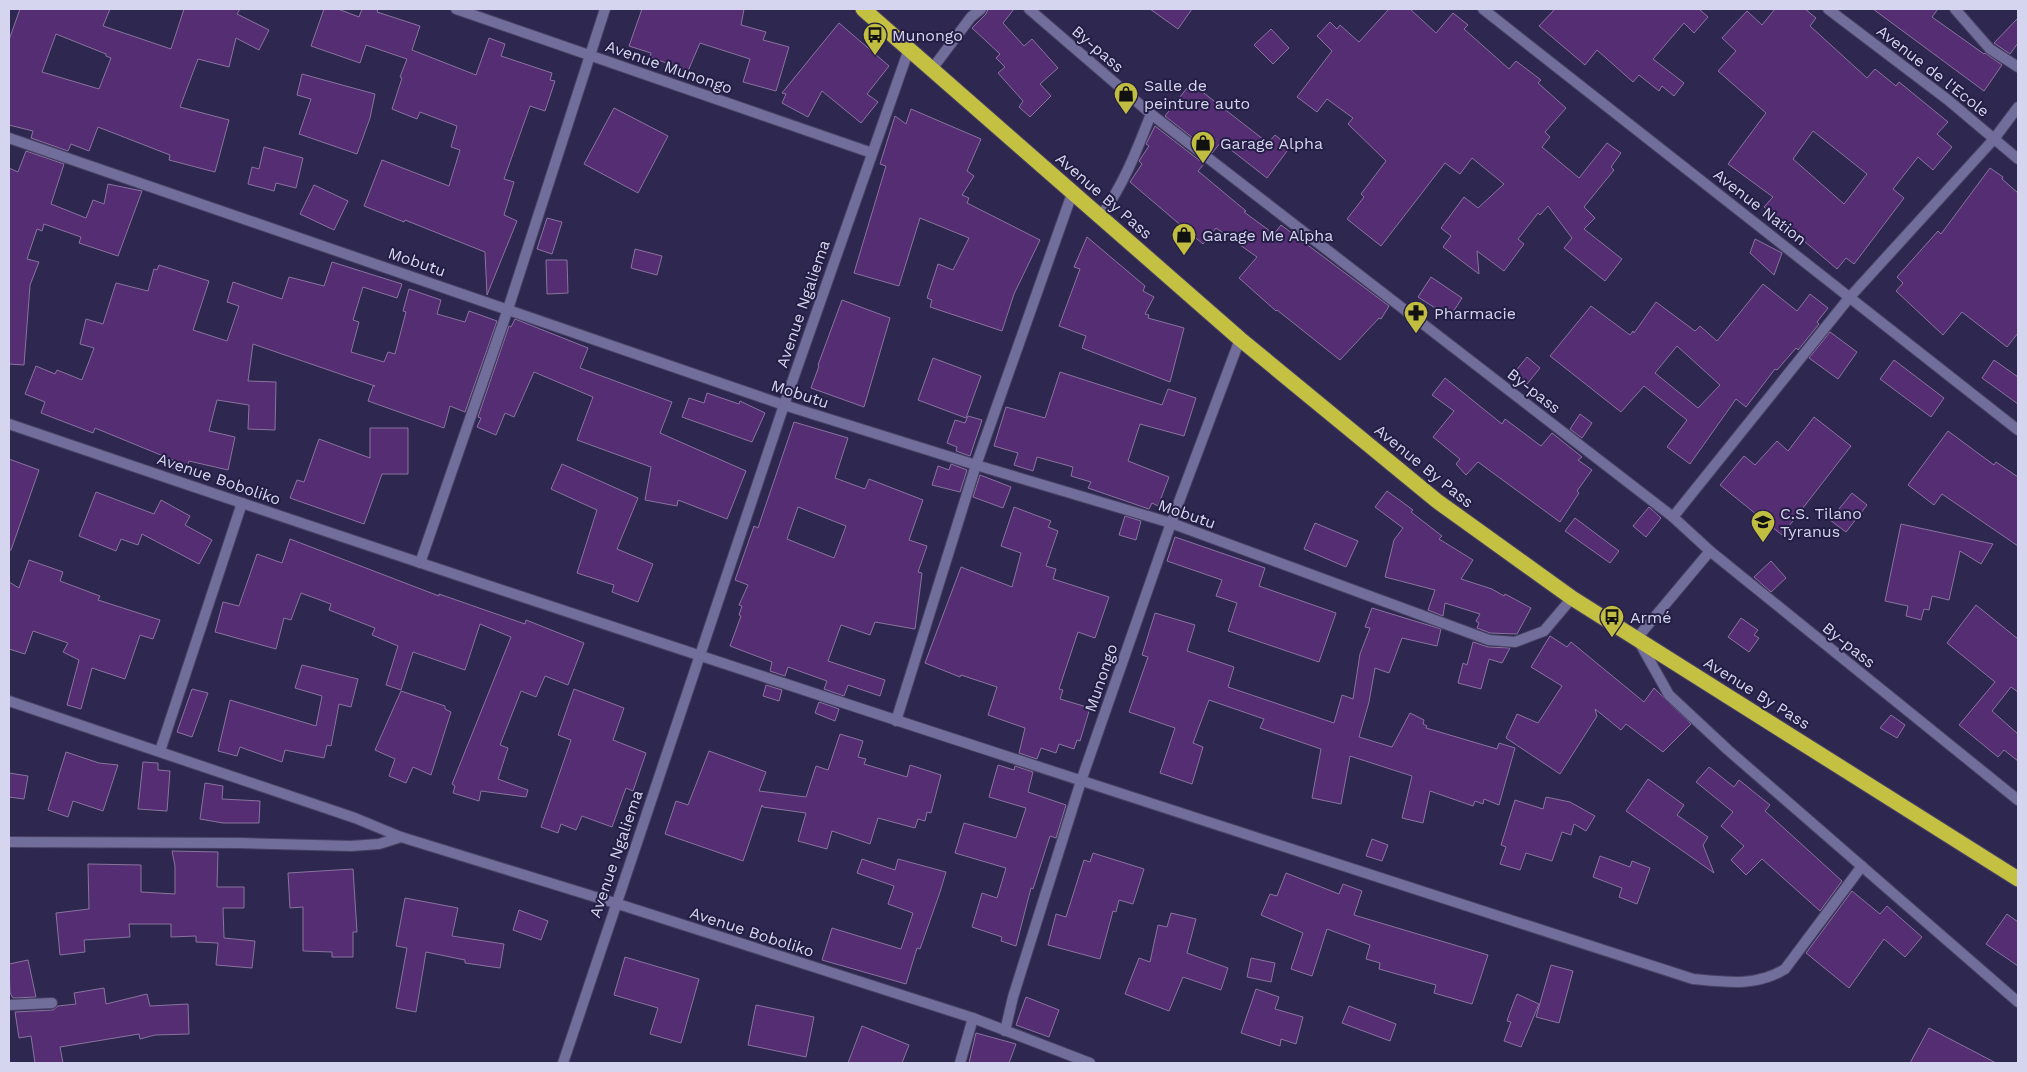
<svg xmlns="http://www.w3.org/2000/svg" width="2027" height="1072" font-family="'Work Sans',sans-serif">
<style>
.building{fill:#542d72;stroke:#89739e;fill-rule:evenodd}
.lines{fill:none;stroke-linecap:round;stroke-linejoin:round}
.street-casing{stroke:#494265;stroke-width:12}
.highway-casing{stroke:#494265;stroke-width:17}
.street{stroke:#726e9b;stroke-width:10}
.highway{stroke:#c4c042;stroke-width:15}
.labels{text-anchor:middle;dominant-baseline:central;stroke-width:4;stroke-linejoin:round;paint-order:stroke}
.poi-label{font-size:16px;fill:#d6d5ef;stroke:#241e45;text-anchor:start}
.street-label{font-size:16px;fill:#d6d5ef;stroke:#241e45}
</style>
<rect width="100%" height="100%" fill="#2e2850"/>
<g class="building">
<path d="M20,9H110L103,26L171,49L184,9H240L237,14L269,30L259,50L236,38L229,67L198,59L180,107L229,120L215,172L169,160L170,155L98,127L89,151L71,144L68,151L31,138L33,131L9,125V40ZM56,34L106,54V56L111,58L99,89L42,72Z"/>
<polygon points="324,9 338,9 359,17 362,9 378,9 377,12 420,26 412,50 476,75 489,38 505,44 501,56 552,73 550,80 555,81 545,111 530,106 504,179 514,182 504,215 517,221 487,295 485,252 405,220 404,222 364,206 382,160 449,186 460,150 451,147 457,126 420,112 417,119 392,109 402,78 400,77 407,59 366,45 360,63 311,46"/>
<polygon points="642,9 744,9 741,25 766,32 763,40 789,47 776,91 743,82 750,59 700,43 688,71 650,57 651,53 629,46"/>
<polygon points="988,9 1014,9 1003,23 1024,46 1032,39 1058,68 1040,84 1051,96 1030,117 1019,107 1023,101 998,73 1005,67 996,58 1000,54 972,28 986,14"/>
<polygon points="1150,9 1192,9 1178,29"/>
<polygon points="1389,9 1410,9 1436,33 1453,13 1468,25 1464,29 1509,69 1516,61 1541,80 1538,83 1566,108 1545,132 1550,137 1542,147 1579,178 1607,143 1621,153 1611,167 1614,170 1584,207 1595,218 1584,229 1622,259 1605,281 1564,248 1572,238 1548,206 1540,215 1538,213 1518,239 1524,244 1504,271 1477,251 1479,274 1443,247 1451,236 1441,228 1464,197 1478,208 1504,184 1472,158 1460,174 1445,163 1381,246 1347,219 1364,197 1361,194 1386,161 1348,124 1353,118 1327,99 1317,112 1297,97 1332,51 1317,36 1330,22 1337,29 1340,25 1359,42"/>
<polygon points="1555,9 1699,9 1708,17 1694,33 1684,23 1653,59 1684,83 1674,96 1662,86 1659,91 1639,75 1633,82 1597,50 1585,65 1539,26"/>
<path d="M1775,9H1805L1816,18L1810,26L1867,78L1875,69L1896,86L1899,82L1948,122L1937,134L1952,147L1933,170L1918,157L1893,189L1904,198L1854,264L1846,258L1837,269L1764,207L1773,197L1728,164L1766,113L1718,71L1736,51L1722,38L1747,11L1762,25ZM1813,131L1867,174L1844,204L1793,159Z"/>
<polygon points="1873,9 1938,9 1932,17 1984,54 1985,53 2002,65 1984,91"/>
<polygon points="2018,18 2018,43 2010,54 1994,43"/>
<polygon points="839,23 889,66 867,94 878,102 861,123 822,91 808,117 782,103 786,94 782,93"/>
<polygon points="1271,29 1289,48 1273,64 1254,45"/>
<polygon points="302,74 375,94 370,118 357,154 299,134 311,99 297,95"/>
<polygon points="1191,83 1268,143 1275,135 1290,147 1267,178 1221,142 1212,153 1165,116"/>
<polygon points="614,108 668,136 638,193 584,164"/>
<polygon points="911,109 981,139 967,171 974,176 962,195 969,198 967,203 1040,240 1014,294 1002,331 930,307 932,300 927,298 938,264 953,270 969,238 920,218 899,286 854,273 886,166 880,164 895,116 906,124"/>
<polygon points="1155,126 1204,164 1198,171 1246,211 1244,212 1274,234 1281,225 1389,306 1381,319 1379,318 1340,360 1277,310 1276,311 1239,278 1257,257 1216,228 1203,244 1130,182 1142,164 1139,161 1149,146 1146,144"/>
<polygon points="264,147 303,158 296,188 276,183 274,191 248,184 252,167 259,169"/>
<polygon points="26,151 64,164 51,204 86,218 93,200 104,204 108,184 142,191 118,256 79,243 81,237 44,224 42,231 37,229 27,259 39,262 30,285 24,365 9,364 9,168 18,172"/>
<polygon points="1990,168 2003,177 2002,179 2018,193 2018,333 2007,347 1962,312 1943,335 1896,291 1903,283 1897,277 1938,231 1941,234"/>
<polygon points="314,185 348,201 334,230 300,214"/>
<polygon points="547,218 562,222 552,254 537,249"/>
<polygon points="1087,237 1145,286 1143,291 1154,297 1145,314 1149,315 1148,318 1184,328 1170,382 1082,348 1086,336 1059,326 1080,269 1074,267"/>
<polygon points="1755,239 1782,253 1774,275 1750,253"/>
<polygon points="635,249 662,256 657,275 631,268"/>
<polygon points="546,260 567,260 568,293 547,294"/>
<polygon points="332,262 402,284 397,298 363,287 353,320 359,322 351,352 384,362 388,352 395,354 406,312 403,311 409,289 441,300 437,314 465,322 469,311 497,321 465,412 450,406 444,428 368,401 373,386 375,386 253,344 248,381 276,382 275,430 248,429 249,405 217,400 209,431 235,437 228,470 189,461 184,473 170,467 173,460 95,428 93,433 41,413 45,402 25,394 36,366 55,374 57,370 82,380 94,348 80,344 86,319 103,324 116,283 148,291 154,269 157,270 159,265 209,281 193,330 227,341 239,306 227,302 233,282 282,299 289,277 324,286"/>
<polygon points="1431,277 1462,298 1453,312 1446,307 1443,313 1418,297"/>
<path d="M1763,284L1797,311L1810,294L1828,308L1817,322L1819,324L1798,350L1796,348L1777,370L1775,369L1746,407L1736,399L1690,464L1667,447L1687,420L1644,386L1621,412L1550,356L1591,306L1630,335L1633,331L1634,333L1656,302L1695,331L1700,326L1717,341ZM1677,346L1720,385L1698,408L1655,373Z"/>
<polygon points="842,300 890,318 864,407 811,388 819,366 818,365"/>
<polygon points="515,319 588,348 580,368 672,402 660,433 746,471 727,519 678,500 677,506 645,500 651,467 577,440 593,397 534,372 514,417 505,413 496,435 477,427 481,418 478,417 509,326 511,327"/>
<polygon points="1830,332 1857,352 1838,379 1809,358"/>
<polygon points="1527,357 1540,368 1527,384 1514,373"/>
<polygon points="933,358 981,376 966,418 918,400"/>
<polygon points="1894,360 1944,398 1931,417 1880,379"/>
<polygon points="1994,360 2018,377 2018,404 1982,378"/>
<polygon points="1060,372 1162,405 1168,389 1196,398 1184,436 1140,424 1128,461 1169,477 1158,506 1152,503 1149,509 1088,488 1091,482 1071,476 1073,467 1037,457 1033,471 1014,465 1018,453 994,446 1006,407 1045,418"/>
<polygon points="1445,378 1502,424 1505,419 1541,446 1552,433 1582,457 1578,460 1592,470 1577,491 1579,493 1560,522 1478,462 1466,475 1456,464 1460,459 1433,437 1454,411 1432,395"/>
<polygon points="707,393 739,404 740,401 765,413 752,442 682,417 689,398 704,403"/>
<polygon points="1580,414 1592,423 1582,438 1570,429"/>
<polygon points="968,416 982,420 970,456 956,451 957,447 947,443 955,420 965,423"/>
<polygon points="1814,417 1851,446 1782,535 1720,485 1744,456 1755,465 1777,441 1788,451"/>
<path d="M794,422L848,438L835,478L865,489L869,479L923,500L909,540L927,546L918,572L922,573L915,629L875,622L870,635L841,625L828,661L885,680L880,696L848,685L844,696L824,689L827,681L788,667L785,676L770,671L772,662L730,646L741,616L739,615L742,606L739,605L748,585L735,580L754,526L758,528ZM798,507L846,526L834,558L787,539Z"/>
<polygon points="370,428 408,428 408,474 382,474 364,524 290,498 297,480 304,482 319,439 370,458"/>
<polygon points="1948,431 1994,465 1996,462 2018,477 2018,546 1942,494 1934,505 1908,485"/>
<polygon points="9,459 39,470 11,550 9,550"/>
<polygon points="562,464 638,498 617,549 653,564 638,602 612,592 614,585 577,573 597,510 551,489"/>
<polygon points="951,464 967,470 960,492 932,485 938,466 949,470"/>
<polygon points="980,475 1011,487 1003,508 973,497"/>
<polygon points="1387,491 1413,510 1411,512 1442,536 1439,539 1473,560 1461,579 1492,589 1504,596 1505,594 1531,608 1517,634 1490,633 1477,628 1479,623 1476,621 1480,614 1445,603 1443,616 1428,610 1435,590 1385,577 1394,540 1403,528 1375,507"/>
<polygon points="96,492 154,514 161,500 190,516 185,525 212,540 199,564 142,534 138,545 121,539 116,551 79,536"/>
<polygon points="1852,493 1867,505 1846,532 1830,520"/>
<polygon points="1014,507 1051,521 1048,527 1058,531 1046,566 1056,569 1053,579 1109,597 1095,638 1078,632 1059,689 1063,690 1060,699 1090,708 1080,741 1077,740 1074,749 1059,744 1056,753 1041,748 1037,759 1019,753 1025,728 988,715 997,687 961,675 960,677 925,663 961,567 1012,587 1021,553 1001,546"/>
<polygon points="1649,507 1661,518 1646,537 1633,526"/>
<polygon points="1125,516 1141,521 1136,540 1119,535"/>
<polygon points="1575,518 1619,551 1610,563 1565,531"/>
<polygon points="1315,523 1358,541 1346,567 1304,549"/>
<polygon points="1901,524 1993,544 1981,564 1960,551 1949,600 1932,596 1929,610 1924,609 1921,620 1906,616 1908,606 1885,601"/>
<polygon points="1175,537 1265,568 1259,586 1336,613 1319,662 1228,631 1237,603 1216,596 1222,580 1167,561"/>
<polygon points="290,539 439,596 439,594 525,624 526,620 584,643 568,685 545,676 536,697 521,691 500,745 508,748 498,779 528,790 526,797 481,791 479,801 453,793 455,786 452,784 511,637 480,624 465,670 413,652 401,690 386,685 398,646 372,635 375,628 329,610 331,604 301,593 291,620 284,618 276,649 215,632 223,602 239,606 257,554 282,563"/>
<polygon points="29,560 63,572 60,581 100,596 98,600 160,620 153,639 140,635 125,679 92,668 81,709 67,705 79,660 63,652 68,643 33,631 25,654 9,649 9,582 19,588"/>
<polygon points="1771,561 1786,578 1771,592 1754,577"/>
<polygon points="1976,605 2018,639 2018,692 2011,687 1992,711 2018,734 2018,761 2004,750 1998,757 1959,725 1995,682 1947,643"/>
<polygon points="1372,608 1441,629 1437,646 1402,638 1389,673 1375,668 1369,702 1359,737 1392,747 1410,713 1424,720 1423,724 1427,726 1426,728 1497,749 1499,743 1515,748 1499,805 1484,799 1483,804 1475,801 1473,806 1430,791 1423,823 1402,818 1412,776 1350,756 1341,804 1312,798 1321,749 1260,728 1264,719 1209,700 1193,743 1203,747 1192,784 1160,773 1175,728 1129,712 1148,657 1142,655 1155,613 1195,625 1187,651 1234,667 1228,687 1334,723 1342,695 1353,699 1360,654 1370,628 1365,627"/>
<polygon points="1741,618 1758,630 1754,635 1759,638 1749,652 1728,637"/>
<polygon points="1550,636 1567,647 1571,642 1644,702 1654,688 1691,724 1663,752 1626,724 1621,730 1595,709 1597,716 1560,774 1506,738 1517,714 1538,723 1562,686 1531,667"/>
<polygon points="1473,642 1488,647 1510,648 1502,663 1489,659 1481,689 1458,683 1463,663 1467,665"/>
<polygon points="302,665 358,679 351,707 339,704 331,746 327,745 324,758 285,750 282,762 240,747 237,756 218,751 230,700 316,726 322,696 295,688"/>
<polygon points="766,685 782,690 779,701 763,696"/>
<polygon points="192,689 208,693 192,737 177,732"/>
<polygon points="574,689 624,708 613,740 646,753 633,791 626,788 612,827 582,816 576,830 561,824 558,833 541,827 571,740 558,735"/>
<polygon points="401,691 445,706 445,709 451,712 431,775 413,767 406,783 389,776 395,759 375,750"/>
<polygon points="819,702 839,709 835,721 815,713"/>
<polygon points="1891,715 1905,725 1897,738 1880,728"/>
<polygon points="840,734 863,741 858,757 866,759 864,764 907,777 910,765 941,775 931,813 927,812 925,821 918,819 915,828 878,818 870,844 832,831 827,849 798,841 806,813 763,807 762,805 743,861 665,834 676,801 688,805 709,751 766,772 759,791 806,797 816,766 828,770"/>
<polygon points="66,752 99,763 118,765 103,811 73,801 68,817 48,810"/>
<polygon points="143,762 158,763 158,770 170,771 167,811 138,809"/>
<polygon points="998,765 1014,770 1015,766 1033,772 1028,792 1066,805 1056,838 1050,836 1033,889 1031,888 1016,946 1001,941 1002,937 972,927 982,893 997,898 1006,868 955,853 964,823 1016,838 1026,808 989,797"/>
<polygon points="1709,767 1734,787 1739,780 1770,805 1765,811 1842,881 1820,911 1762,859 1746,875 1731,860 1744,846 1721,826 1733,812 1696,782"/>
<polygon points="9,773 28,776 24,799 9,797"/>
<polygon points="1648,779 1684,805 1677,815 1708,837 1703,845 1714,873 1626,811"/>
<polygon points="205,783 223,786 222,799 260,801 259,823 223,823 200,819"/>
<polygon points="1546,797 1570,802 1595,816 1586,831 1574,824 1571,835 1562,832 1552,861 1526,853 1520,870 1500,864 1506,847 1501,845 1515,800 1543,809"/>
<polygon points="1372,839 1388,845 1382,861 1366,856"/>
<polygon points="172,851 218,852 217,887 244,887 244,908 223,908 224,938 255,941 252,968 216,965 218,943 196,942 196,936 171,937 171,924 129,924 130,937 84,940 85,952 60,955 56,913 89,909 88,864 141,865 141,892 175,894 175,866"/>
<polygon points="1093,853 1144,869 1133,904 1119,900 1116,912 1113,911 1100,959 1048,945 1056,914 1066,917 1084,860 1090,862"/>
<polygon points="1600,856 1630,867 1632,861 1650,868 1637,904 1619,897 1622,888 1593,877"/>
<polygon points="862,859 895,870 898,859 946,872 940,892 920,949 917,948 906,984 822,960 832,928 901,949 913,913 888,904 894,886 857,873"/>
<polygon points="353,869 357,932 353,932 353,957 332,957 332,952 303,951 303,907 290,908 288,873"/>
<polygon points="1286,873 1339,894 1343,884 1362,891 1354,915 1488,955 1472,1004 1434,993 1436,985 1379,969 1380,963 1366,959 1370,945 1327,929 1312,976 1291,969 1303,933 1261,915 1270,894 1277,896"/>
<polygon points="1852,891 1880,914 1887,906 1922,937 1905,957 1884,939 1849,988 1806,953"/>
<polygon points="405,898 458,908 452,936 504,944 500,968 465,963 465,960 426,952 416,1012 396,1008 407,948 396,946"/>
<polygon points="519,910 548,921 541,940 513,930"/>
<polygon points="1171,913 1196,919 1187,953 1228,968 1221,990 1183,977 1169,1011 1125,994 1139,958 1150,962 1158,925 1167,927"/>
<polygon points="2007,914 2018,922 2018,966 1986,944"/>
<polygon points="625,957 699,979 681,1043 650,1034 658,1008 614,995"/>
<polygon points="1251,958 1275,963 1271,982 1247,977"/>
<polygon points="28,960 36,997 13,998 10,993 9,964"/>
<polygon points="1551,965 1573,971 1559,1023 1536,1017"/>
<polygon points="104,988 106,1004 147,994 150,1006 188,1004 189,1034 155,1035 140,1039 139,1034 60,1047 63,1063 35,1063 31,1036 19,1038 15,1012 53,1010 58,1006 76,1004 74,993"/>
<polygon points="1256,989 1279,997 1275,1009 1303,1017 1296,1044 1281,1039 1280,1046 1241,1033"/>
<polygon points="1517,994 1539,1004 1521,1047 1504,1041 1511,1022 1507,1021 1510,1012"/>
<polygon points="1026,997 1059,1010 1049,1037 1016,1025"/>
<polygon points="756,1005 814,1017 806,1057 748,1045"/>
<polygon points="1349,1006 1396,1024 1390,1041 1342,1023"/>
<polygon points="862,1026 909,1045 902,1063 848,1063"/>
<polygon points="1929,1028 1996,1063 1910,1063"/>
<polygon points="976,1033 1016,1044 1009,1063 969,1063"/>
</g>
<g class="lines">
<defs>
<g id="street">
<polyline points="456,9 872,153"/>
<polyline points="1029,9 1151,114 1673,517 1710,551 2018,800"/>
<polyline points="1483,9 2018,430"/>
<polyline points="1828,9 1948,100 2018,159"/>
<polyline points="1955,9 1990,49 2018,67"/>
<polyline points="932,69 971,17 981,9"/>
<polyline points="9,138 784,405 976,465 1171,523 1489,640 1515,642 1544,631 1572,598"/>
<path d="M1101,216C1125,182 1136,152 1151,114"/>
<path d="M9,424C568,615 1130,797 1693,979C1725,982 1756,987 1785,969L1862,866"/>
<polyline points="1673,517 1849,298 1994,139 2018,107"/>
<polyline points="1710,551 1637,638 1669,695 1728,750 2018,1002"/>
<polyline points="420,563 508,309 605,9"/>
<polyline points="9,701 355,818 401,837 615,903 973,1018 1090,1063"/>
<polyline points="896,721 976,465 1073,191"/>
<polyline points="160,751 242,503"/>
<polyline points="9,842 240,843 351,846 379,844 401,837"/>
<polyline points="9,1005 52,1003"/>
<polyline points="1005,1031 1013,997 1081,781 1171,523 1240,339"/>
<polyline points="563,1063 784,405 909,49"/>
<polyline points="960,1063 973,1018"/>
</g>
<polyline id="highway" points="863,9 1240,339 1437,501 1572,598 2018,879"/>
</defs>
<use href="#street" class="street-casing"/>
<use href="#highway" class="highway-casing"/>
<use href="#street" class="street"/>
<use href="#highway" class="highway"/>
</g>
<defs>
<symbol id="bus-pin" viewBox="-11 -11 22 30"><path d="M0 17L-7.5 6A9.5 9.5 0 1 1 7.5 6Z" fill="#c1bd40" stroke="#241e45"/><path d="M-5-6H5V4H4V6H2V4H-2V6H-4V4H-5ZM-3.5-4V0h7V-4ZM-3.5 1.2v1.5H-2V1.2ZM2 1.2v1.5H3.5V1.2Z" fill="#111"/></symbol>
<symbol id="shop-pin" viewBox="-11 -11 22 30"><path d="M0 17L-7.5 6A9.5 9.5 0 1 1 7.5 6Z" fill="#c1bd40" stroke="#241e45"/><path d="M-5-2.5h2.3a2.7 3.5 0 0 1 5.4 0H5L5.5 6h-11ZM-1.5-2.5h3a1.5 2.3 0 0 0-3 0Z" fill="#111"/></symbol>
<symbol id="pharmacy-pin" viewBox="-11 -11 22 30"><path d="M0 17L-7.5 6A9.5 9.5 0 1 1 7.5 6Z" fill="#c1bd40" stroke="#241e45"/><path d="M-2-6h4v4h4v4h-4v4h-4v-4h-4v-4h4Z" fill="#111"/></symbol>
<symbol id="school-pin" viewBox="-11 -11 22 30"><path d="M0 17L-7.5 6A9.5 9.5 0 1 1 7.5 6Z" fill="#c1bd40" stroke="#241e45"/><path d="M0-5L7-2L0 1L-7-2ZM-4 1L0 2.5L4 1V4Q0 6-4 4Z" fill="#111"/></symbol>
</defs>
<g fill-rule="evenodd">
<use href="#bus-pin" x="861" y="21" width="28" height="38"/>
<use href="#shop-pin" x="1112" y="80" width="28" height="38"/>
<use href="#shop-pin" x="1189" y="129" width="28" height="38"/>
<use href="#shop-pin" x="1170" y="221" width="28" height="38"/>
<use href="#pharmacy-pin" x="1402" y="299" width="28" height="38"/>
<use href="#school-pin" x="1749" y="508" width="28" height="38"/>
<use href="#bus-pin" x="1598" y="603" width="28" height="38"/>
</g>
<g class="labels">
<g class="poi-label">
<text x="892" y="35">Munongo</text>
<text x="1144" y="85">Salle de<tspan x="1144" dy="18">peinture auto</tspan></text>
<text x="1220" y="143">Garage Alpha</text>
<text x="1202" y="235">Garage Me Alpha</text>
<text x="1434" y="313">Pharmacie</text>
<text x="1780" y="513">C.S. Tilano<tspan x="1780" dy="18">Tyranus</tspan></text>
<text x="1630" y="617">Armé</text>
</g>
<g class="street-label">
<text transform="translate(1098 49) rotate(41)">By-pass</text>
<text transform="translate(669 67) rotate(19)">Avenue Munongo</text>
<text transform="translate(1933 71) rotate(38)">Avenue de l'Ecole</text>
<text transform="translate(1104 196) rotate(41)">Avenue By Pass</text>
<text transform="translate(1760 207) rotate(38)">Avenue Nation</text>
<text transform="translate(417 262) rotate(19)">Mobutu</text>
<text transform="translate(803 304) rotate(-71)">Avenue Ngaliema</text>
<text transform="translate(1534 391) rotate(38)">By-pass</text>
<text transform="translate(800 394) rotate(18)">Mobutu</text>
<text transform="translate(1424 466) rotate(39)">Avenue By Pass</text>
<text transform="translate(219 479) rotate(19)">Avenue Boboliko</text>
<text transform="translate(1187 514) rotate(19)">Mobutu</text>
<text transform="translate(1849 645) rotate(39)">By-pass</text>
<text transform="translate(1101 678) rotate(-71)">Munongo</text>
<text transform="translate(1757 693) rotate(32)">Avenue By Pass</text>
<text transform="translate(616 854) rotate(-71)">Avenue Ngaliema</text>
<text transform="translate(752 932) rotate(18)">Avenue Boboliko</text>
</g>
</g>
<rect width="2027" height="1072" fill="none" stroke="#d6d5ef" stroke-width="20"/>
</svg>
